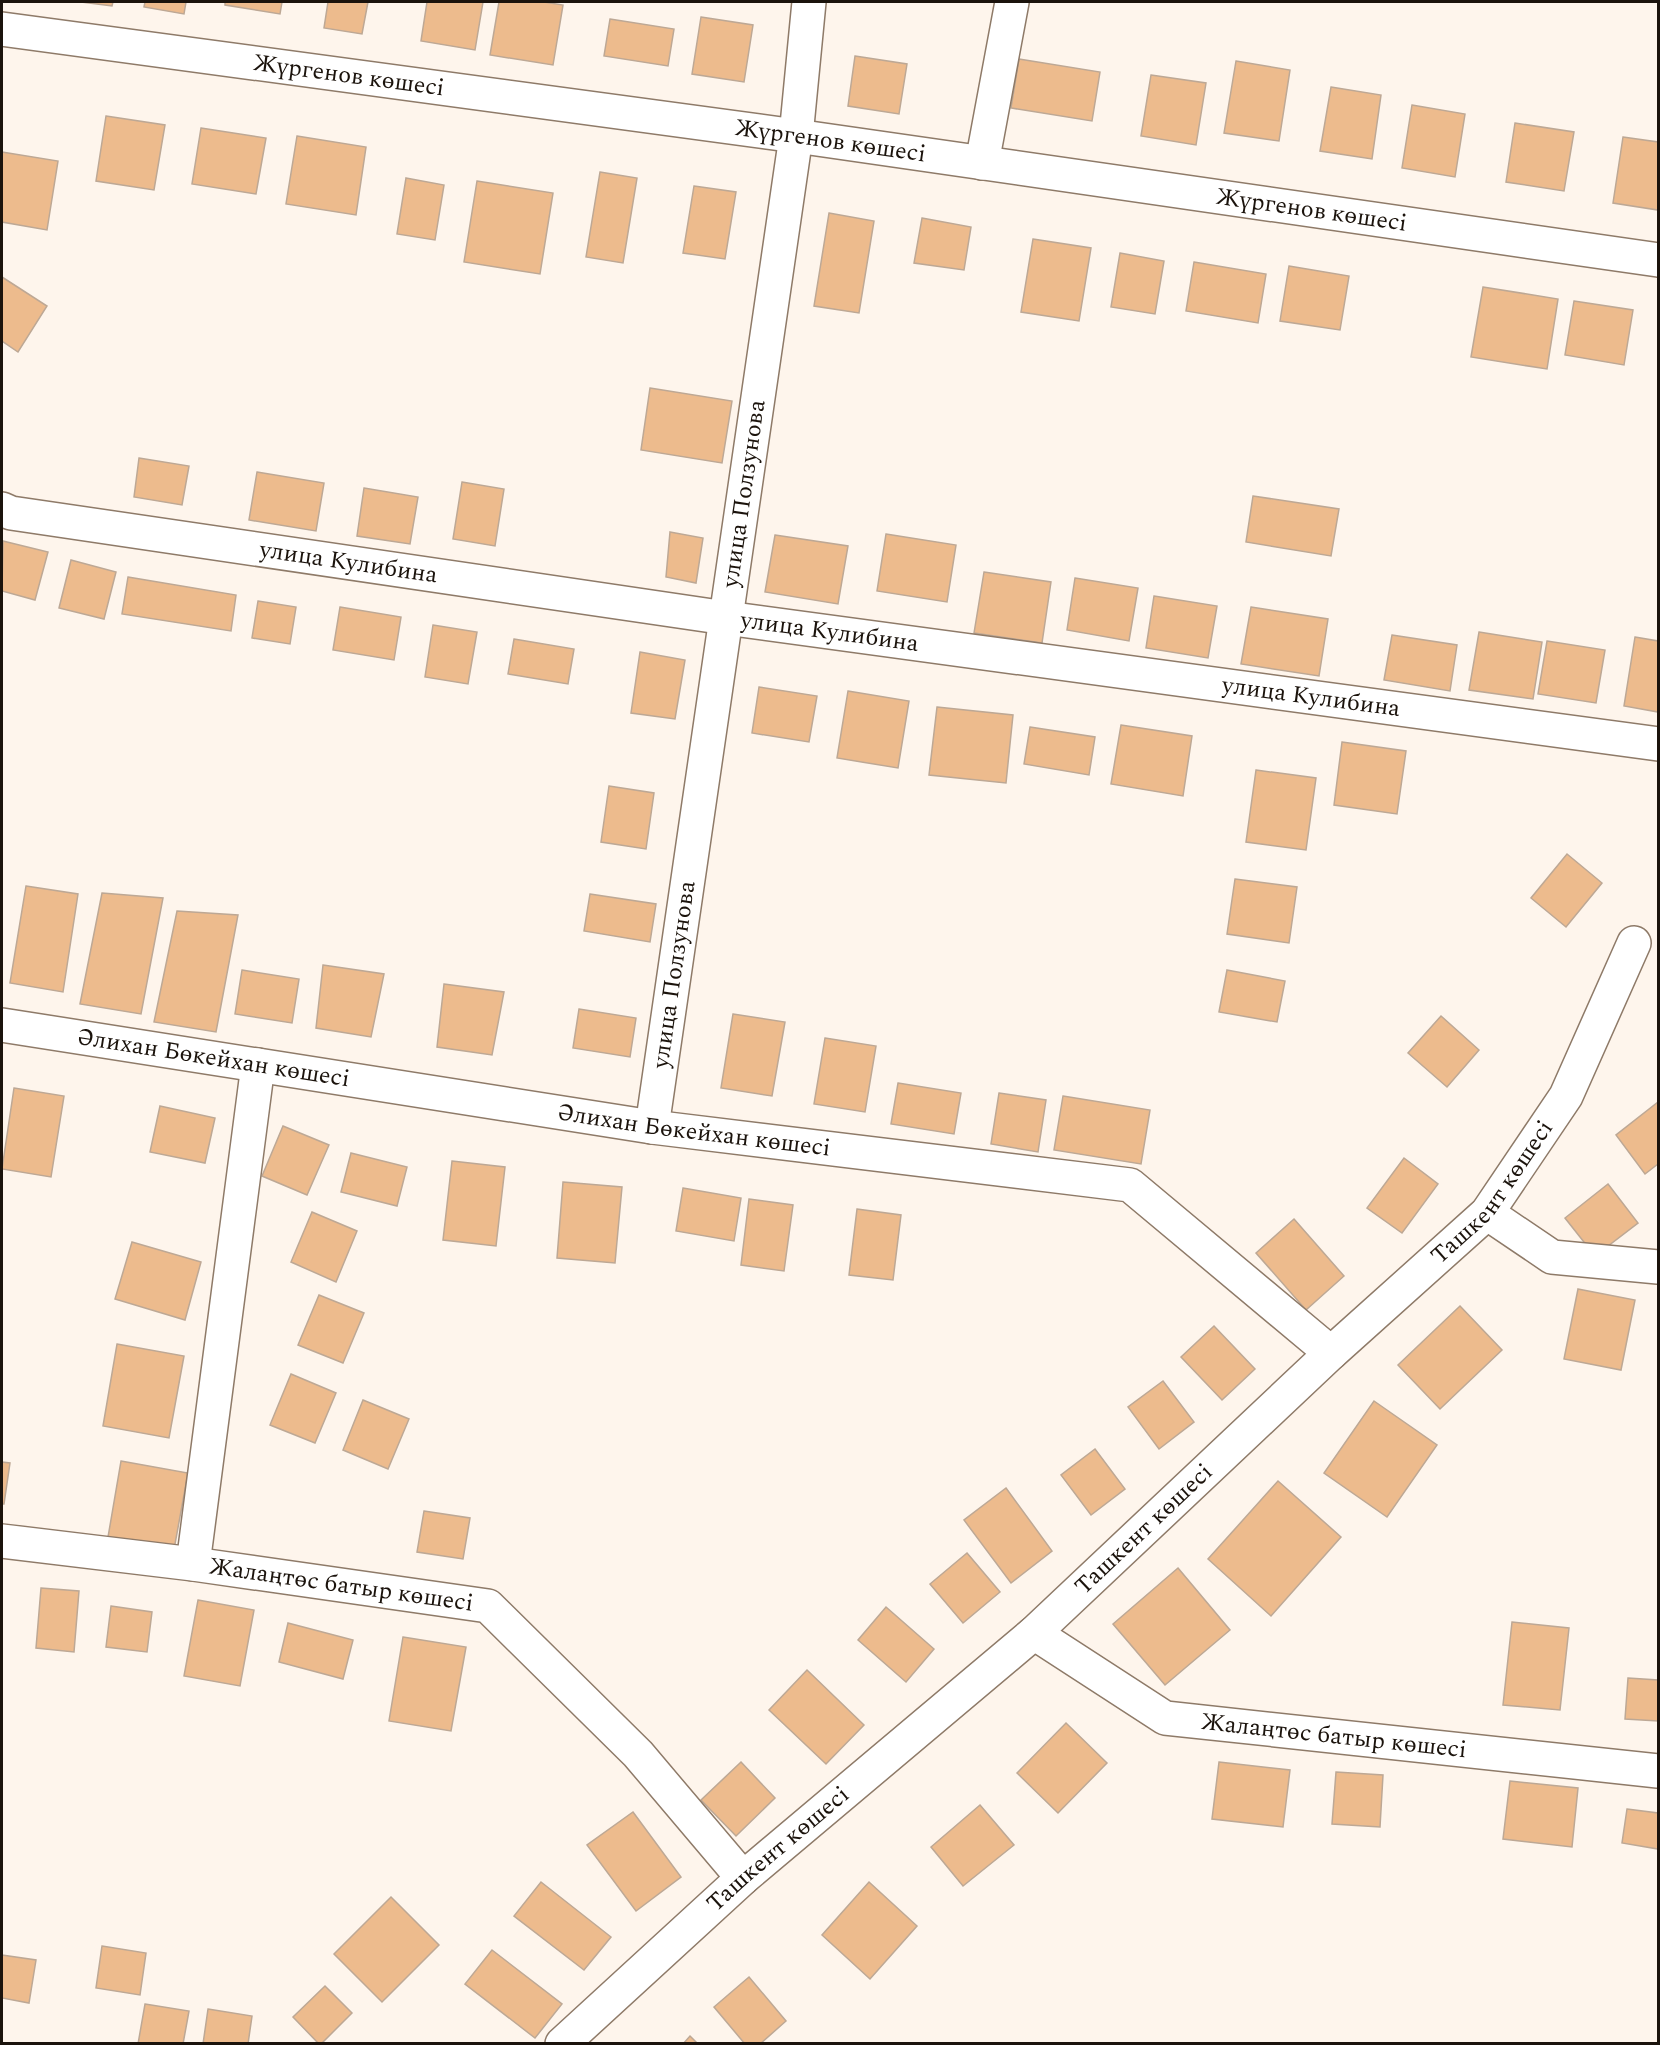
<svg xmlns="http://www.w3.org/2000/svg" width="1660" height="2045" font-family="Spectral,serif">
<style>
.building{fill:#edbb8d;stroke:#bda895;stroke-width:1.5}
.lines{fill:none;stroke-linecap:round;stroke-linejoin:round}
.minor-casing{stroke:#8e7a68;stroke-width:36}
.minor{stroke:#fff;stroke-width:33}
.labels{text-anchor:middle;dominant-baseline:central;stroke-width:4.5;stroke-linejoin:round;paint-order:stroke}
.street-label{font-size:24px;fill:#1b130c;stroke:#fff}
</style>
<rect width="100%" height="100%" fill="#fef5ec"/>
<g class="building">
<polygon points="81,2 113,2 112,6"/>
<polygon points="145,2 186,2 184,14 144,7"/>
<polygon points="225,2 282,2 280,14 225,5"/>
<polygon points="328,2 368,2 362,34 324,28"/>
<polygon points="427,2 483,2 475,50 421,41"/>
<polygon points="499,2 544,2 563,5 553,65 490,55"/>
<polygon points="701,17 753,25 744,82 692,74"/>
<polygon points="610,19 674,29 668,66 604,56"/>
<polygon points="855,56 907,64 899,114 848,106"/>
<polygon points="1019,59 1100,72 1092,121 1011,108"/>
<polygon points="1236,61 1290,70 1279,141 1224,133"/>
<polygon points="1151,75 1206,83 1196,145 1141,136"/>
<polygon points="1331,87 1381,95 1372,159 1320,151"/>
<polygon points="1412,105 1465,114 1455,177 1402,168"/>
<polygon points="106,116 165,125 154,190 96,181"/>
<polygon points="1515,123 1574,132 1564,191 1506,182"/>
<polygon points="201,128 266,138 256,194 192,184"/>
<polygon points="297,136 366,147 356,215 286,204"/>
<polygon points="1623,137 1658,142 1658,210 1613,203"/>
<polygon points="2,152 58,161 47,230 2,222"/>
<polygon points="600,172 637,178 623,263 586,257"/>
<polygon points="406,178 444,185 435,240 397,234"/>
<polygon points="477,181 553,193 540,274 464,262"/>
<polygon points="694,186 736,192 725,259 683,253"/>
<polygon points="829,213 874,221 859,313 814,306"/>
<polygon points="922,218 971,227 964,270 914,263"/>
<polygon points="1033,239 1091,248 1079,321 1021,312"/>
<polygon points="1120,253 1164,261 1155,314 1111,307"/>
<polygon points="1194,262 1266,274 1258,323 1186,311"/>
<polygon points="1289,266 1349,276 1340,330 1280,321"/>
<polygon points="2,277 47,306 18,352 2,341"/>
<polygon points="1483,287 1558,299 1547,369 1471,357"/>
<polygon points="1574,301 1633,310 1624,365 1565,355"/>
<polygon points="650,388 732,401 722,463 641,450"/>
<polygon points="139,458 189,466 182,505 134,497"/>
<polygon points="257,472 324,483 316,531 249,520"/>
<polygon points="462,482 504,489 495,546 453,539"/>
<polygon points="364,488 418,497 410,544 357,536"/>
<polygon points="1253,496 1339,509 1331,556 1246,542"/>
<polygon points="670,532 703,538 696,583 666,577"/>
<polygon points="886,534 956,545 947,602 877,591"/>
<polygon points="775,535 848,546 838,604 765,592"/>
<polygon points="3,541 48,552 35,600 2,591"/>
<polygon points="71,560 116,572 104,619 59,608"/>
<polygon points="984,572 1051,582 1042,643 974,633"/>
<polygon points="128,577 236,595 231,631 122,614"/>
<polygon points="1075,578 1138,588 1129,641 1067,630"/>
<polygon points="1154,596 1217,606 1208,658 1146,648"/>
<polygon points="258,601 296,607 290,644 252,638"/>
<polygon points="340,607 401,617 394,660 333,650"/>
<polygon points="1251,607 1328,619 1319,676 1241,664"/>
<polygon points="433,625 477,632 468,684 425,677"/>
<polygon points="1479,632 1542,642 1533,699 1469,690"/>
<polygon points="1392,635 1457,645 1450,691 1384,680"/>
<polygon points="1635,637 1658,641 1658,712 1624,706"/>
<polygon points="514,639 574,649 568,684 508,674"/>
<polygon points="1547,641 1605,650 1596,703 1538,694"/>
<polygon points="640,652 685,660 675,719 631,713"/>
<polygon points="759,687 817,696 809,742 752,733"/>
<polygon points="848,691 909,701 898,768 837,758"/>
<polygon points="937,707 1013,715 1006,783 929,775"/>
<polygon points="1121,725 1192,736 1183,796 1111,784"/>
<polygon points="1030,727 1095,737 1089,775 1024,764"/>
<polygon points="1342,742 1406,751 1397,814 1334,805"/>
<polygon points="1256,770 1316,778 1306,850 1246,842"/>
<polygon points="609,786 654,793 646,849 601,842"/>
<polygon points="1567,854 1602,883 1566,927 1531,898"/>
<polygon points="1235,879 1297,887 1289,943 1227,934"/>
<polygon points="26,886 78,894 63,992 10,983"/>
<polygon points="102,893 163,898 141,1014 80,1004"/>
<polygon points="590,894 656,904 650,942 584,931"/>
<polygon points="177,911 238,915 216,1032 154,1022"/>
<polygon points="323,965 384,974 371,1037 316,1028"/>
<polygon points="242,970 299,979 292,1023 235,1014"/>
<polygon points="1227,970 1285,981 1277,1022 1219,1012"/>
<polygon points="444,984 504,992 492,1055 437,1047"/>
<polygon points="579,1009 636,1018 630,1057 573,1048"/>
<polygon points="733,1014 785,1022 772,1096 721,1088"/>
<polygon points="1441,1016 1479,1050 1447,1087 1408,1053"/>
<polygon points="825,1038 876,1046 865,1112 814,1104"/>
<polygon points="898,1083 961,1093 954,1134 891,1124"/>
<polygon points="14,1088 64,1096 51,1177 2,1169"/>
<polygon points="999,1093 1046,1100 1038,1152 991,1144"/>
<polygon points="1063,1096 1150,1110 1141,1164 1054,1150"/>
<polygon points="1658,1102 1658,1164 1645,1174 1616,1135"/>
<polygon points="160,1106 215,1118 205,1163 150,1152"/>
<polygon points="283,1126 329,1145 307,1195 262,1176"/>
<polygon points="351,1153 407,1167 397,1206 341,1192"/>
<polygon points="1404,1158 1438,1184 1402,1233 1367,1208"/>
<polygon points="452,1161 505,1167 496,1246 443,1240"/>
<polygon points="563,1182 622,1187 615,1263 557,1258"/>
<polygon points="1608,1184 1638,1223 1595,1256 1565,1218"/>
<polygon points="683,1188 741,1198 734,1241 676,1231"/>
<polygon points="749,1199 793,1205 784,1271 741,1265"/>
<polygon points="857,1209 901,1215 893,1280 849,1275"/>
<polygon points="312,1212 357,1231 336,1282 291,1262"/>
<polygon points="1294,1219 1344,1276 1306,1310 1256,1253"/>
<polygon points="132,1242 201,1262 185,1320 115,1299"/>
<polygon points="1578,1289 1635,1300 1621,1370 1564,1359"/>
<polygon points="319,1295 364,1313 343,1363 298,1345"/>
<polygon points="1460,1306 1502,1350 1440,1409 1398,1365"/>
<polygon points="1214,1326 1255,1369 1222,1400 1181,1357"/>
<polygon points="117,1344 184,1356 169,1438 103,1426"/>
<polygon points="291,1374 336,1393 315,1443 270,1425"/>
<polygon points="1163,1381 1194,1422 1159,1449 1128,1407"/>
<polygon points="363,1400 409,1419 388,1469 343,1450"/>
<polygon points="1374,1401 1437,1445 1387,1517 1324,1473"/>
<polygon points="1095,1449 1125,1489 1091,1515 1061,1475"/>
<polygon points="121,1461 188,1473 173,1555 107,1543"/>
<polygon points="2,1462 10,1463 4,1504 2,1504"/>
<polygon points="1278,1481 1341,1537 1271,1616 1208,1559"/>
<polygon points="1006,1488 1052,1551 1011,1583 964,1520"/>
<polygon points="424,1511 470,1518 463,1559 417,1552"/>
<polygon points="967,1553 1000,1592 963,1623 930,1584"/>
<polygon points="1178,1568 1230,1630 1165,1685 1113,1624"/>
<polygon points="41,1588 79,1591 74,1652 36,1648"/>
<polygon points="198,1600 254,1610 240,1686 184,1676"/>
<polygon points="111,1606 152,1612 147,1652 106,1647"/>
<polygon points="886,1607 934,1649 906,1682 858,1640"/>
<polygon points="1512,1622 1569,1628 1560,1710 1503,1705"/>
<polygon points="288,1623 353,1640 343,1679 279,1662"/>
<polygon points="403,1637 466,1647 451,1731 389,1721"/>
<polygon points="807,1670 864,1725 826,1764 769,1710"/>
<polygon points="1628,1678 1658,1680 1658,1721 1625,1719"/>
<polygon points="1066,1723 1107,1763 1058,1813 1017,1773"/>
<polygon points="741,1762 775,1798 736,1836 701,1800"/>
<polygon points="1219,1762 1290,1770 1283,1827 1212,1819"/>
<polygon points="1336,1772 1383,1775 1380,1827 1332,1824"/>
<polygon points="1510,1781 1578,1788 1572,1847 1503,1839"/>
<polygon points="980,1805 1014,1845 963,1886 931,1847"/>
<polygon points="1627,1809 1658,1813 1658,1849 1622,1843"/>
<polygon points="633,1812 681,1877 636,1911 587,1845"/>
<polygon points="541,1882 611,1937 584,1970 514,1916"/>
<polygon points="869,1882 917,1926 870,1979 822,1935"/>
<polygon points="391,1897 439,1945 382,2002 334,1954"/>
<polygon points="102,1946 146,1953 140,1995 96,1988"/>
<polygon points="492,1950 562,2004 535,2038 465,1984"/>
<polygon points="2,1955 36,1960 29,2003 2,1998"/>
<polygon points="749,1977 786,2021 760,2044 745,2044 714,2007"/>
<polygon points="325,1986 352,2013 321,2044 319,2044 293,2017"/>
<polygon points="145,2004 189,2011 183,2044 138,2044"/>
<polygon points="208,2009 252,2016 248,2044 203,2044"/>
<polygon points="690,2036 698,2044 683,2044"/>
</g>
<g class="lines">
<defs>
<g id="minor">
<path id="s1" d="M2,29L796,136L1658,260"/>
<polyline points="982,163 1012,2"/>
<path id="s2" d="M2,509L11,513L726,618L1658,744"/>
<path id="s3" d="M2,1025L652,1127L1130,1185L1331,1353"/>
<path id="s4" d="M652,1127L796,136L809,2"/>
<polyline points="1487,1213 1552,1257 1658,1267"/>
<path id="s5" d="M2,1541L193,1564L488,1606L638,1754L743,1878"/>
<polyline points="193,1564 258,1065"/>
<path id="s6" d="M1034,1633L1165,1718L1658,1771"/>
<path id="s7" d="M562,2044L743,1878L1034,1633L1331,1353L1487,1213L1566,1096L1634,943"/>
</g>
</defs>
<use href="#minor" class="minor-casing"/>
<use href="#minor" class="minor"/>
</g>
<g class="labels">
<g class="street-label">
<text stroke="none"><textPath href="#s1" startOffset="350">Жүргенов көшесі</textPath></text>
<text stroke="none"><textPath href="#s1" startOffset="836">Жүргенов көшесі</textPath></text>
<text stroke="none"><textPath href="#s1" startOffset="1322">Жүргенов көшесі</textPath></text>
<text stroke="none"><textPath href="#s4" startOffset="640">улица Ползунова</textPath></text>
<text stroke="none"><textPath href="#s2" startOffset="351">улица Кулибина</textPath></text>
<text stroke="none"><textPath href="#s2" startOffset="837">улица Кулибина</textPath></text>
<text stroke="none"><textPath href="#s2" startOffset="1323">улица Кулибина</textPath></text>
<text stroke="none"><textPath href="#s4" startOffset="154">улица Ползунова</textPath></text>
<text stroke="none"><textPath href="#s3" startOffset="214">Әлихан Бөкейхан көшесі</textPath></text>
<text stroke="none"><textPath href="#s3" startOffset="700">Әлихан Бөкейхан көшесі</textPath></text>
<text stroke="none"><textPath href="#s7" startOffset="1263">Ташкент көшесі</textPath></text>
<text stroke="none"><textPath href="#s7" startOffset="777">Ташкент көшесі</textPath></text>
<text stroke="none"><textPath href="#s5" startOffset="342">Жалаңтөс батыр көшесі</textPath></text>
<text stroke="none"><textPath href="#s6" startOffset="326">Жалаңтөс батыр көшесі</textPath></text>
<text stroke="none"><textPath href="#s7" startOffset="291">Ташкент көшесі</textPath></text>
</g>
</g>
<rect width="1660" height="2045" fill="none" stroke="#1b130c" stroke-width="6"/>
</svg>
